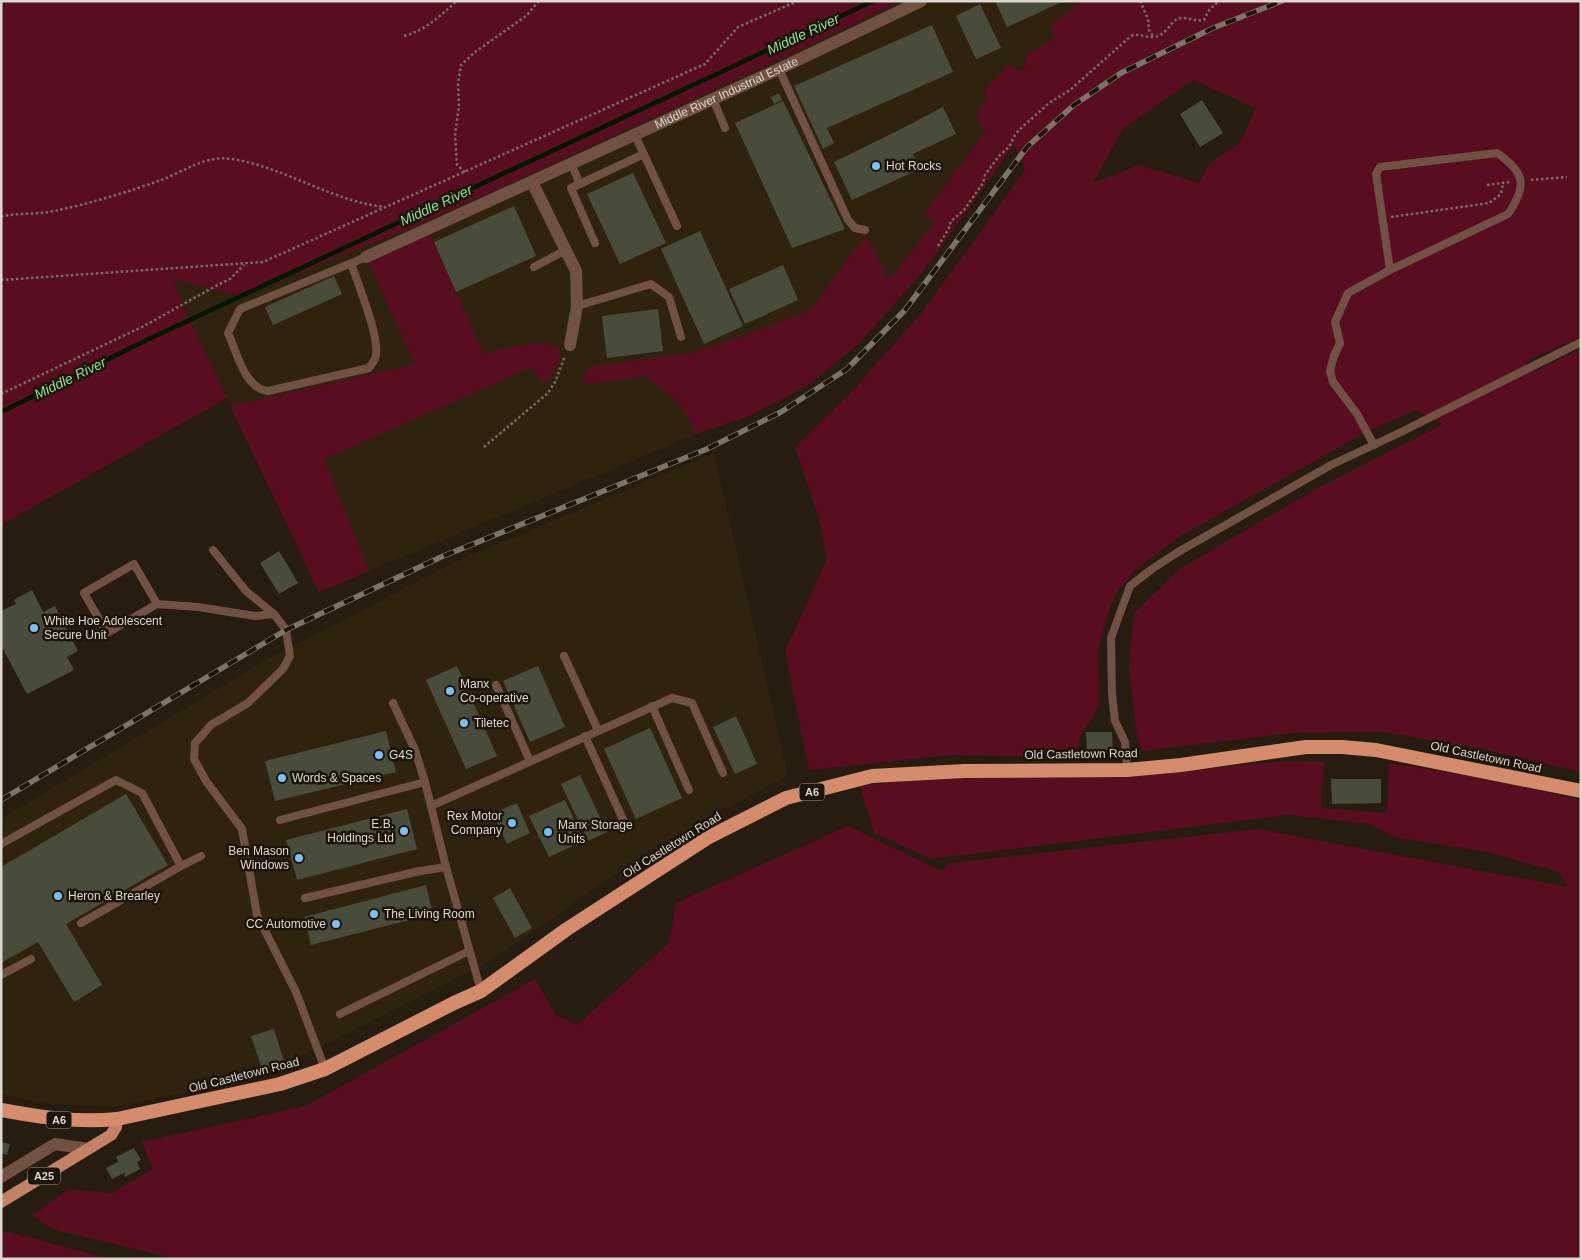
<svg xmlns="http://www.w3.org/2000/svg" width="1582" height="1260" font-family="Helvetica,sans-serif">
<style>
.built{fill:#2f230f}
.green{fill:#580d21;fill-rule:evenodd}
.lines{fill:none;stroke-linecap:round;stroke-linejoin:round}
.stream{stroke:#001700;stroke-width:4.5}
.building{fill:#4a4c3b}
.path{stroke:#766f64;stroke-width:2.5;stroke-dasharray:2.5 2.5;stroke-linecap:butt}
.service{stroke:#715143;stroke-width:8}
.minor{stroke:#715143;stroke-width:12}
.primary{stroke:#c38265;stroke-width:12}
.trunk{stroke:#d48c6c;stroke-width:14}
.rail-casing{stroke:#7b7469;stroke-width:5.5}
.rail{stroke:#1c1407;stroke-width:4;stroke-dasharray:11;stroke-linecap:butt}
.poi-dot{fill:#7abff8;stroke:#1c1407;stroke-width:2}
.labels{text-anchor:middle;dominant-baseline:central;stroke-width:5;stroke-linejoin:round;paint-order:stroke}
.shield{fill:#1c1407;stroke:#a39d93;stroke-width:1}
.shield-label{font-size:11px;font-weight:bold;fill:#ddd8cf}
.street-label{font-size:12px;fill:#ddd8cf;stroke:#1c1407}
.poi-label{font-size:12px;fill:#ddd8cf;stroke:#1c1407;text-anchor:start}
.water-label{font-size:14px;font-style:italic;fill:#8ddf8f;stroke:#1c1407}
</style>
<rect width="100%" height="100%" fill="#261d10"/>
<g class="built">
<polygon points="900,1 1082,1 1063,17 1054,23 1056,38 1026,55 1025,66 983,92 988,99 985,132 924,214 935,222 890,279 828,335 696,434 319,592 182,304 174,279 240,296"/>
<polygon points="714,453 788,775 650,850 494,959 312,1051 235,1083 110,1107 47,1104 1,1094 1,819 266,660 455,562"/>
</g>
<g class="green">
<polygon points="1,1 900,1 781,59 421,224 240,296 174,279 182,304 227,398 1,525"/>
<path d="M1082,1H1581V337L1526,361L1533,372L1581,349V772L1482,749L1383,732L1292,733L1142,751L1137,737L1129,665L1134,613L1181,568L1316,489L1443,424L1415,410L1363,434L1179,537L1136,569L1116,593L1107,617L1098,650L1099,707L1080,737L1077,751L1051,757L951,755L809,770L785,651L827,559L818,515L795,447L855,388L923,311L931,300L1025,170L1014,145L925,269L859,344L808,385L749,416L696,434L679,403L646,376L582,385L588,367L691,353L746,335L810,310L866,235L885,273L890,279L934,223L924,214L985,132L976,114L988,99L983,91L1010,64L1018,71L1025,66L1026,55L1055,38L1051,28C1055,20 1074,8 1082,1ZM1193,80L1256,108L1240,143L1210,163L1199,183L1139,165L1093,183L1123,129Z"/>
<path d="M430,235L484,354C509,348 533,339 558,347L561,355L551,378L543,383L532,367L324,459L369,571L319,592L230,406L415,364L369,263Z"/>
<polygon points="1324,761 1321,808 1387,813 1389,763 1483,778 1581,800 1581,1259 176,1259 53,1229 32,1216 68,1189 113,1193 152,1169 142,1142 306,1106 535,979 556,1015 577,1025 669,943 676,903 848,826 942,871 950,863 1258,829 1568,887 1559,872 1487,852 1394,837 1369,824 1289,815 931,859 874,833 860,786 947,776 1078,776 1112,778 1274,762"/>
<polygon points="5,1231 110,1259 1,1259 1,1233"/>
</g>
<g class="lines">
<polyline class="stream" points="1,412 149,339 873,1"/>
</g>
<g class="building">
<polygon points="995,1 1064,1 1007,27"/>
<polygon points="980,4 1001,48 976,59 956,16"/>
<polygon points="932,25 953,72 827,128 834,143 823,149 794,86"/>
<polygon points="779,93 782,100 774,104 771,97"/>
<polygon points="1202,100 1223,133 1200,147 1180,114"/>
<polygon points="783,101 845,229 792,248 735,123"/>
<polygon points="943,107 956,134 913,154 920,169 852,200 834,162 901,129"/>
<polygon points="633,173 666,243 620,264 587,194"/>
<polygon points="514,206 536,256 456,292 434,242"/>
<polygon points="700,231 743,326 704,344 661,249"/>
<polygon points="783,265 798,300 745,324 729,289"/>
<polygon points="334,276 342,294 273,325 265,307"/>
<polygon points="658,309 663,351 607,358 602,316"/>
<polygon points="279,551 298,583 279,594 260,563"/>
<polygon points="32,590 43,612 55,606 78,651 67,657 74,670 27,694 1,645 1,611 16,604 14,600"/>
<polygon points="457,666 497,756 466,769 426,680"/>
<polygon points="538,666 565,727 530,742 503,681"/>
<polygon points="736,716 757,764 735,774 713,727"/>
<polygon points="650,728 682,798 636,819 604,749"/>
<polygon points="386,731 396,772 275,801 265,761"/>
<polygon points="1086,732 1112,732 1113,750 1087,751"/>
<polygon points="580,775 607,832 588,841 561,784"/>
<polygon points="1331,779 1381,779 1381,803 1332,804"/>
<polygon points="126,794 168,865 66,924 102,985 74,1002 38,942 1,963 1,867"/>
<polygon points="565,800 584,841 549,857 529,816"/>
<polygon points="517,803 530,833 507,844 493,813"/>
<polygon points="407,809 417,849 297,880 286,840"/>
<polygon points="426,885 433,914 311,945 304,917"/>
<polygon points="510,888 532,928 515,938 493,898"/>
<polygon points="274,1029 286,1068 264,1075 251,1036"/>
<polygon points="1,1142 10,1144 7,1155 1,1153"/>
<polygon points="134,1148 141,1160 137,1162 140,1169 125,1177 124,1173 112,1179 106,1168 118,1162 116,1157"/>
</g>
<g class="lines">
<g class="path">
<polyline points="1140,1 1148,19 1149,30 1153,36"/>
<polyline points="1230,1 1232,1"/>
<path d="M404,36C426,30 440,16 457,1"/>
<polyline points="465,172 457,165 455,135 459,106 458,84 461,65 475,52 526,16 539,1"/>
<polyline points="1531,180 1567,177"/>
<polyline points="1487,185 1510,182"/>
<path d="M1,217C18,212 37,215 54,211C89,204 131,191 164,179C186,170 207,155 232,159C284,167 334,202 385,207"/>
<polyline points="1391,217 1489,203 1501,194 1503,183"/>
<path d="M938,246L949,228L951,221L964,210L983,183L985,175L999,156L1009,147L1015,135L1019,130L1049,103L1070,90L1131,36C1140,33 1146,38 1154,37C1167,35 1171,20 1180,18C1188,17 1195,22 1204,20L1209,10L1219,1"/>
<polyline points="1,280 263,262 705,64 738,27 798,1"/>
<polyline points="1,394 144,326 214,287 230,279 244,265"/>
<polyline points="484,447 548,393 555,382 565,356"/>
</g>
<g class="service">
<polyline points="779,69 848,220 855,228 865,230"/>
<polyline points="713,99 725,128"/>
<polyline points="635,135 677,226"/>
<polyline points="571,163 580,184"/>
<polyline points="595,243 571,188 644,154"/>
<path d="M351,263C358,284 379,335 376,354C376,360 372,363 369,368L268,391C244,388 237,352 228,333L240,309L366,257"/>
<polyline points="534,267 566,250"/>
<polyline points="577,306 651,284 669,297 681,337"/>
<path d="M1374,445L1357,414L1333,382L1330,371L1334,356L1340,343L1335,322L1348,293L1390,270L1508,214C1527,186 1526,173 1497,153L1380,167L1376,174L1390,270"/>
<polyline points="213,550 246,591 274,614"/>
<polyline points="157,604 134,564 84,593 107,633 157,604 198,607 255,616 274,614 286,630 290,656 283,669 248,703 211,725 195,743 194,759 206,781 242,829 257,915 296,992 325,1069"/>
<polyline points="564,656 598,730"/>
<polyline points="496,685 530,761"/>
<polyline points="393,703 415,750 425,782 446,867 481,991"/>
<polyline points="652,706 689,790"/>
<polyline points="585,736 625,824"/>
<polyline points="1127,770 1125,742 1115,721 1112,694 1111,638 1130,586 1152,569 1178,552 1331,465 1399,433 1581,342"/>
<polyline points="431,806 672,698 692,703 723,773"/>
<polyline points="280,820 425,782"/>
<polyline points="1,844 116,780 142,793 181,866 81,923"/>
<polyline points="181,866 201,856"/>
<polyline points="305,898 420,871 446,867"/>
<polyline points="1,975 31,959"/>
<polyline points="340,1014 469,951"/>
</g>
<g class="minor">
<polyline points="532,182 576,271 577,306 570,345"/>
<path id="s1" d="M366,257L779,69L921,1"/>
<polyline points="1,1177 55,1144 88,1149"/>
</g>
<polyline class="primary" points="1,1202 111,1135 116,1127 117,1119"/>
<path class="trunk" d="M1,1110C40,1117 77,1123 117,1119L280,1084L325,1069L454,1003L481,991L567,929L709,837L786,798L872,776L964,771L1127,770L1181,765L1306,747H1342L1376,750L1581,791"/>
<defs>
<polyline id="rail" points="1,800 286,630 441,557 707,449 781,412 847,369 905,310 1027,147 1074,105 1121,73 1213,28 1282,1"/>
</defs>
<use href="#rail" class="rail-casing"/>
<use href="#rail" class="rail"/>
</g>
<g class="poi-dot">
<circle cx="876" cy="166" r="5"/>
<circle cx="34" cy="628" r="5"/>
<circle cx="450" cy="691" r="5"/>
<circle cx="464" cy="723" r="5"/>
<circle cx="379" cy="755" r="5"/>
<circle cx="282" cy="778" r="5"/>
<circle cx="512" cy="823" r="5"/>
<circle cx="404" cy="831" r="5"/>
<circle cx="548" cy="832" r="5"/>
<circle cx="299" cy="858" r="5"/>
<circle cx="58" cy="896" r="5"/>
<circle cx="374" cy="914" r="5"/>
<circle cx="336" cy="924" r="5"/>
</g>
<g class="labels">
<g class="shield">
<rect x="799.5" y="783.5" width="25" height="17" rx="4"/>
<rect x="46.5" y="1111.5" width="25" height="17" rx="4"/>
<rect x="28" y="1167.5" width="32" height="17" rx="4"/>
</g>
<g class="shield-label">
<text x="812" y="792">A6</text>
<text x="59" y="1120">A6</text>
<text x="44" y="1176">A25</text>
</g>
<g class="street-label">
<text stroke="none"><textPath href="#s1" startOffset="396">Middle River Industrial Estate</textPath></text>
<text transform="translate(1081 754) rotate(-1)">Old Castletown Road</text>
<text transform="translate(1486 757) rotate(12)">Old Castletown Road</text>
<text transform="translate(672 845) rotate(-32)">Old Castletown Road</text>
<text transform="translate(244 1075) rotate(-14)">Old Castletown Road</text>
</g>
<g class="poi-label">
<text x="886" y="166">Hot Rocks</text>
<text x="44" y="621">White Hoe Adolescent<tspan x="44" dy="14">Secure Unit</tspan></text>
<text x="460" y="684">Manx<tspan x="460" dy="14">Co-operative</tspan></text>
<text x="474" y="723">Tiletec</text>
<text x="389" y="755">G4S</text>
<text x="292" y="778">Words &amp; Spaces</text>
<text x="502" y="816" text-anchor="end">Rex Motor<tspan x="502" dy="14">Company</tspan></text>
<text x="394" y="824" text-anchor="end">E.B.<tspan x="394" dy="14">Holdings Ltd</tspan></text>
<text x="558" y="825">Manx Storage<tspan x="558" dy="14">Units</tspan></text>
<text x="289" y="851" text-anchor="end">Ben Mason<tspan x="289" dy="14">Windows</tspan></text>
<text x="68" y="896">Heron &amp; Brearley</text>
<text x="384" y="914">The Living Room</text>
<text x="326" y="924" text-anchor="end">CC Automotive</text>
</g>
<g class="water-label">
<text transform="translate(803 34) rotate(-25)">Middle River</text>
<text transform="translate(436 205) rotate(-25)">Middle River</text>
<text transform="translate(70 378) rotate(-26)">Middle River</text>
</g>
</g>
<rect width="1582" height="1260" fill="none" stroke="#ddd8cf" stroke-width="5"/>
</svg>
